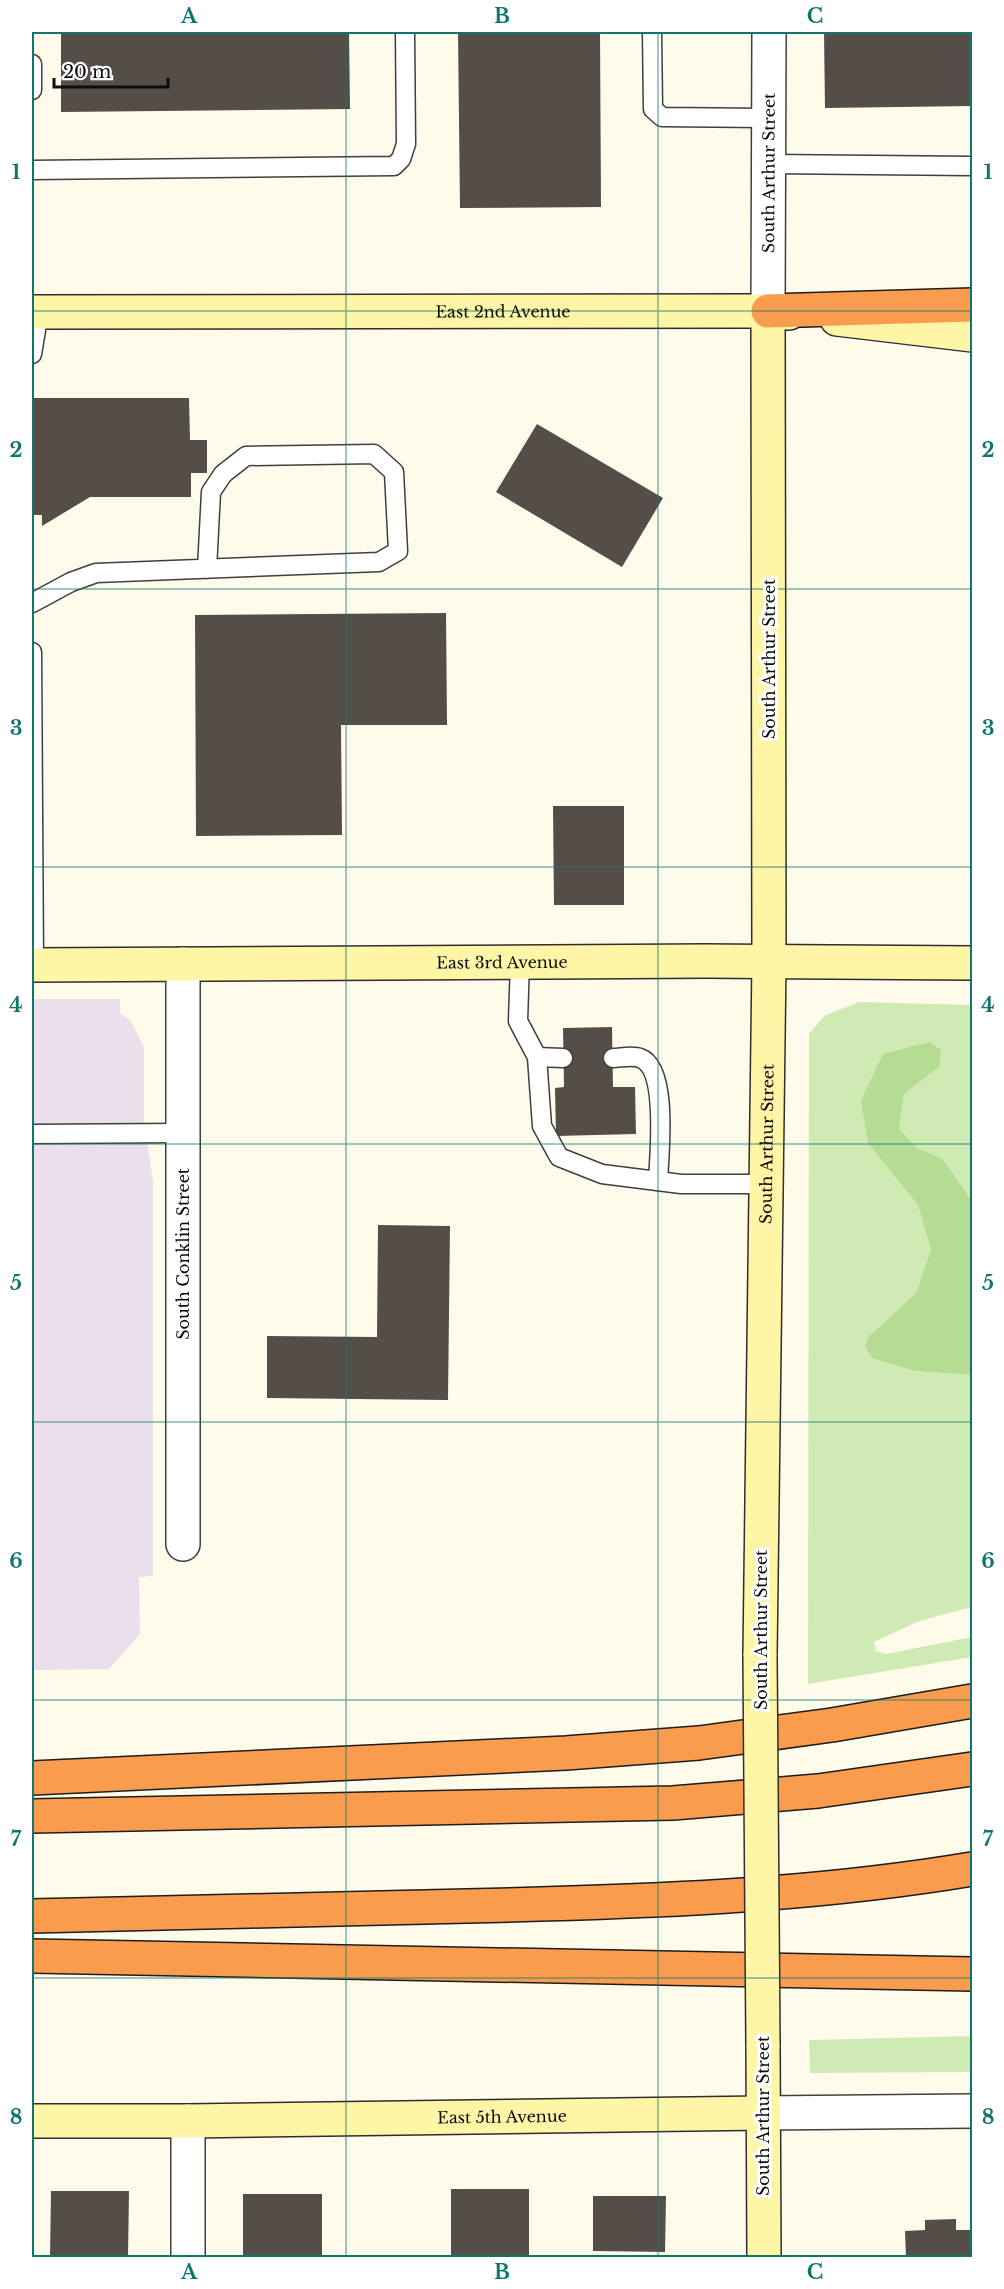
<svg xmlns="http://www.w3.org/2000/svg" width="1004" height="2289" font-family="'Libre Baskerville',serif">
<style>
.industrial{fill:#eadfeb}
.green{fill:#d0eab3}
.forest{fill:#b4dc92}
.building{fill:#554d48}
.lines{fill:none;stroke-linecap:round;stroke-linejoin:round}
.lane-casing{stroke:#3f3f3f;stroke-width:21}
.street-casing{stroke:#3f3f3f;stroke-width:36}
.secondary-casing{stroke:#2e2e2e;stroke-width:36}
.highway-casing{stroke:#1d1d1d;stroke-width:36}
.lane{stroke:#fff;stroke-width:18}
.street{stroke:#fff;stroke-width:33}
.secondary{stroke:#fff5a6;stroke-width:33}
.highway{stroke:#fa9c4e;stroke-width:33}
.secondary-bridge-casing{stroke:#2e2e2e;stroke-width:36;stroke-linecap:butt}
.secondary-bridge{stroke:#fff5a6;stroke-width:33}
.grid{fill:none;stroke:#0f766e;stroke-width:1.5;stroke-opacity:0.55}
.labels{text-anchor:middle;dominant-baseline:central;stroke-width:6;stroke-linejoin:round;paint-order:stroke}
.street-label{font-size:16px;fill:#0c0c0c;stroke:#fff}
.neatline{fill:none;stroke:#0f766e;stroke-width:2}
.grid-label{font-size:20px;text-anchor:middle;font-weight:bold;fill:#0f766e}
</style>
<rect width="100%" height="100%" fill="#fffbeb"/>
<polygon class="industrial" points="32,999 120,999 120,1013 131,1021 144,1047 144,1122 153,1181 153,1576 139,1577 140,1634 109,1669 32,1670"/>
<g class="green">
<polygon points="859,1002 972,1005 972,1201 942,1158 917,1148 899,1129 904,1094 939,1067 930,1042 868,1143 918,1205 931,1250 916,1293 869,1336 915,1371 972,1375 972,1607 919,1621 874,1642 876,1651 886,1654 972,1637 972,1657 808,1684 809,1034 824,1016"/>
<polygon points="972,2036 972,2072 810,2073 809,2040"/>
</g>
<polygon class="forest" points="930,1042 941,1050 939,1067 904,1094 899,1129 917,1148 942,1158 972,1201 972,1375 915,1371 872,1358 865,1346 869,1336 916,1293 931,1250 918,1205 868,1143 861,1101 883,1054"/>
<g class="building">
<polygon points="61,32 349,32 350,109 61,112"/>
<polygon points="458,32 600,32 601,207 460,208"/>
<polygon points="824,32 972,32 972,106 825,108"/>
<polygon points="32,398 189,398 190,440 207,440 207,473 191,473 191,497 90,497 42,526 42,515 32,515"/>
<polygon points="537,424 663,498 622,567 496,492"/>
<polygon points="446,613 447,725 341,725 342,835 196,836 195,615"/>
<polygon points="553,806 624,806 624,905 554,905"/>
<polygon points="612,1027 613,1087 635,1087 636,1134 556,1136 555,1088 564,1087 563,1028"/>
<polygon points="378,1225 450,1226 448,1400 267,1398 267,1336 377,1337"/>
<rect x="451" y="2189" width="78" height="69"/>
<polygon points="51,2191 129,2191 128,2258 50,2258"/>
<rect x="243" y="2194" width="79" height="64"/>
<polygon points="593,2196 666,2196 665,2252 593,2251"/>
<polygon points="956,2219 956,2230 972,2230 972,2258 906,2258 905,2231 925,2230 925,2220"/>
</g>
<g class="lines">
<defs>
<g id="lane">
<polyline points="652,32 653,109 662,117 769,118"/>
<polyline points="32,64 32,90"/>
<polyline points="769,164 972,166"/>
<polyline points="32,170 394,166 401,159 406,144 405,32"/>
<polyline points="32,354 39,312"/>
<polyline points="32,603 71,582 96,573 379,562 398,551 394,472 374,454 246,456 223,474 211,492 207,569"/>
<polyline points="32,652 34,965"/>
<polyline points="520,962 518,1021 537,1057 542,1126 559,1157 602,1174 681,1184 766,1184"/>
<polyline points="537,1057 563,1058"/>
<path d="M613,1058C620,1058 633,1055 640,1058C669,1068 659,1156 658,1181"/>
<polyline points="32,1134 183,1133"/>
</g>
<g id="street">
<path id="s1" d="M768,311L769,32"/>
<polyline points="183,964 183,1544"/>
<polyline points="764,2113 972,2111"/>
<polyline points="188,2258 188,2121"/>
</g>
<g id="secondary">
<path id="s2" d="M32,312L768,311L789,313"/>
<polyline points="837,319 972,335"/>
<path id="s3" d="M32,965L706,961L972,963"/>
<path id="s4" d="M760,1656L769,961L768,311"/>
<polyline points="763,2045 764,2258"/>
<path id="s5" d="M32,2121H188L764,2113"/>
</g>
<g id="highway">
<polyline points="768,311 972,305"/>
<polyline points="32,1778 566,1753 699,1743 832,1725 972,1701"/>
<polyline points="32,1816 673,1803 818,1791 972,1769"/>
<path d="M32,1916C177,1913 322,1909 467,1906C637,1902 805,1897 972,1869"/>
<polyline points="32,1956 972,1974"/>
</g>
</defs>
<use href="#lane" class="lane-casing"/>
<use href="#street" class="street-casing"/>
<use href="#secondary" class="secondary-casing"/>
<use href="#highway" class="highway-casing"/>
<use href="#lane" class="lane"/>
<use href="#street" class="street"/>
<use href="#secondary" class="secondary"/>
<use href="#highway" class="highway"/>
<defs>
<polyline id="secondary-bridge" points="760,1656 763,2045"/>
</defs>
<use href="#secondary-bridge" class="secondary-bridge-casing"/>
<use href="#secondary-bridge" class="secondary-bridge"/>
</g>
<path class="grid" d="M346,32V2258M658,32V2258M32,311H972M32,589H972M32,867H972M32,1144H972M32,1422H972M32,1700H972M32,1978H972"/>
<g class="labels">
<g class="street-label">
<text stroke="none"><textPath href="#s1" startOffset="138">South Arthur Street</textPath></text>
<text stroke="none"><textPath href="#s2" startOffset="471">East 2nd Avenue</textPath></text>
<text transform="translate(769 659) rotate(-90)">South Arthur Street</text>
<text stroke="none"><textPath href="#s3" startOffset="470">East 3rd Avenue</textPath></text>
<text stroke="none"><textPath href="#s4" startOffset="512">South Arthur Street</textPath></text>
<text transform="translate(183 1254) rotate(-90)">South Conklin Street</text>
<text transform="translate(761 1630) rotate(-90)">South Arthur Street</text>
<text transform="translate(763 2116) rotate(-90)">South Arthur Street</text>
<text stroke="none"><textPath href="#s5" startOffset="470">East 5th Avenue</textPath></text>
</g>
</g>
<rect width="1004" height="2289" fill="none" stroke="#ffffff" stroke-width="66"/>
<path d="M54 78v9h114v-9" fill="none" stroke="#0c0c0c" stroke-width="3"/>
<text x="63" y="78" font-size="18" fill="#0c0c0c" stroke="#ffffff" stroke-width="4.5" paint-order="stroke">20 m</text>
<rect x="33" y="33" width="938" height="2223" class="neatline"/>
<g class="grid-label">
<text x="189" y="23">A</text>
<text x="502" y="23">B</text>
<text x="815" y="23">C</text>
<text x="16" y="179">1</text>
<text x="988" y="179">1</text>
<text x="16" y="457">2</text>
<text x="988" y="457">2</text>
<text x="16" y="735">3</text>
<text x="988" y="735">3</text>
<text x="16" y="1012">4</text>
<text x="988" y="1012">4</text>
<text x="16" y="1290">5</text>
<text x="988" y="1290">5</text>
<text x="16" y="1568">6</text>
<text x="988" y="1568">6</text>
<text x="16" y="1846">7</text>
<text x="988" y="1846">7</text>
<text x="16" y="2124">8</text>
<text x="988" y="2124">8</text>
<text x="189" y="2279">A</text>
<text x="502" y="2279">B</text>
<text x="815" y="2279">C</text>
</g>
</svg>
